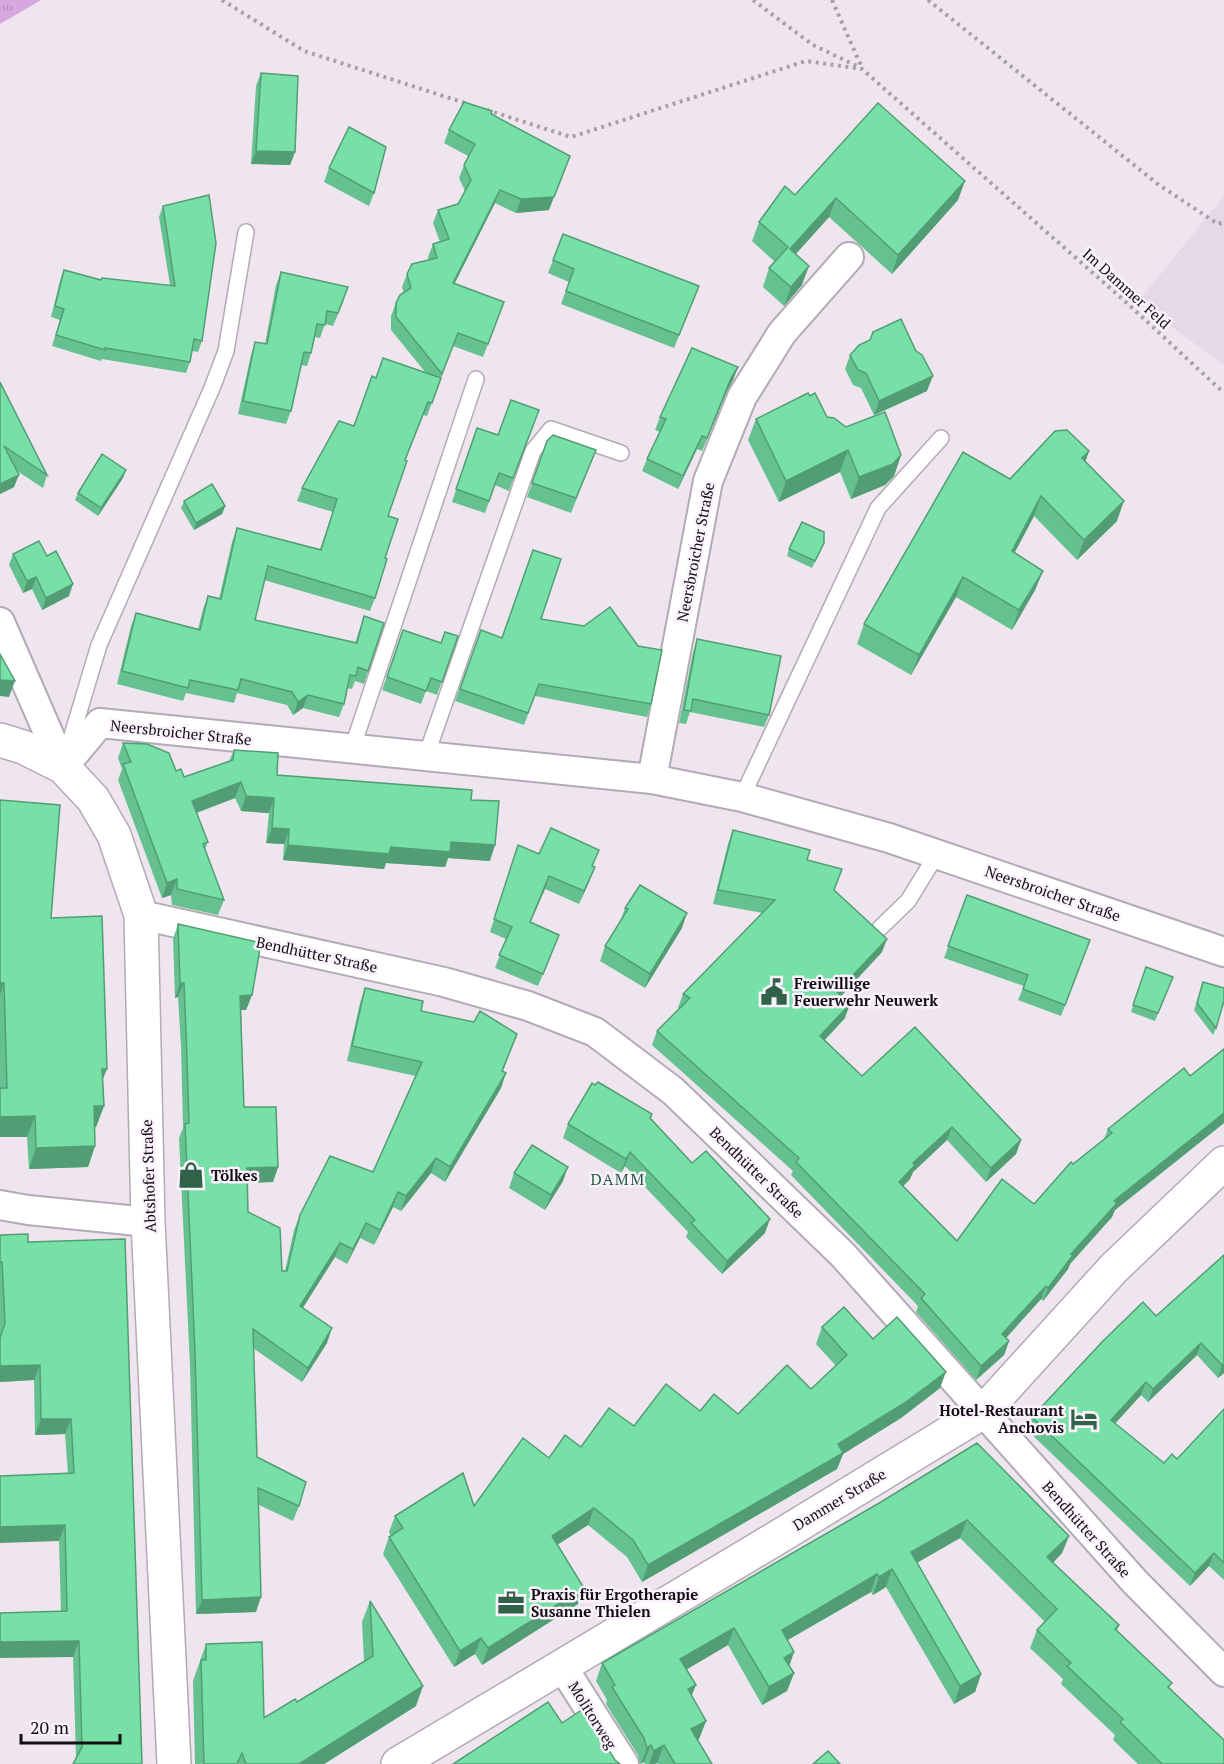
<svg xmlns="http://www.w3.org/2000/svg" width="1224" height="1764" font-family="'PT Serif',serif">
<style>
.built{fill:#e6d8e9}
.grass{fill:url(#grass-tufts)}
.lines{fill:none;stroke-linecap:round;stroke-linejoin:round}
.service-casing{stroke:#b2aab4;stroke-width:18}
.minor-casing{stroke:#b2aab4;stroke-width:32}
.tertiary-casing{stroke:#b2aab4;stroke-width:36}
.path{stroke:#a7a0a8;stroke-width:4;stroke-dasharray:3 4.5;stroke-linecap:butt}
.service{stroke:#fff;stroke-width:15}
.minor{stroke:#fff;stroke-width:28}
.tertiary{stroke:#fff;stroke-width:33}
.wall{fill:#66c190}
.shaded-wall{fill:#539d75}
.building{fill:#77e0a7;stroke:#539d75;stroke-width:1.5}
.labels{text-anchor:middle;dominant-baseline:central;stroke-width:5;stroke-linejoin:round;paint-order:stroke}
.street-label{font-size:15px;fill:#120f13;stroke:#fbf2fd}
.poi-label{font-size:15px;font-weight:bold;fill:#120f13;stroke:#fbf2fd;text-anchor:start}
.neighbourhood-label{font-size:16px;letter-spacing:1.5px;fill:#1d593b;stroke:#fbf2fd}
</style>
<defs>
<pattern id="grass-tufts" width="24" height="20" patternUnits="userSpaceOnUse" patternTransform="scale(1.5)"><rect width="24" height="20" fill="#d6a7e0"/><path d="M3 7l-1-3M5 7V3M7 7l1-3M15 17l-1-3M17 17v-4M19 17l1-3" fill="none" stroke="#b78fbf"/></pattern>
</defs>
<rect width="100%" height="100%" fill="#eee5ef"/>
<polygon class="built" points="1224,196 1224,365 1138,302"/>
<polygon class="grass" points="0,0 41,0 0,24"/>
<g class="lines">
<defs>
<g id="service">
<polyline points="352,749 476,379"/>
<polyline points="67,752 99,645 212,388 226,351 246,232"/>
<polyline points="426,756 533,451 551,429 621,453"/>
<polyline points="742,797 878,508 941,438"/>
<polyline points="880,928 908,901 937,854"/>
</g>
<g id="minor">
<polyline points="0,622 63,767 100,723 652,779 742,797 889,838 1224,952"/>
<polyline points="652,779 708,481 742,397 782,333 849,257"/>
<polyline points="141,915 444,982 528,1006 595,1032 673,1091 843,1255 1135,1582 1224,1672"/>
<polyline points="0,1205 28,1210 148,1222"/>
<polyline points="562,1666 624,1764"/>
</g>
<g id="tertiary">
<polyline points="0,740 23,747 63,767 93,799 114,835 141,915 148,1222 174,1764"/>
<polyline points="398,1764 775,1539 983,1412 1114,1268 1224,1163"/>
</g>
</defs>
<use href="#service" class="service-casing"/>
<use href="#minor" class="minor-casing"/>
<use href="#tertiary" class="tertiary-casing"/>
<g class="path">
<polyline points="222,0 304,51 465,103"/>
<polyline points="753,0 813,45 859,67"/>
<polyline points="832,0 862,68"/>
<polyline points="928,0 1159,185 1218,224 1224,222"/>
<polyline points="487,110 571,137 806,61 862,69 1128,304 1224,393"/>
</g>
<use href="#service" class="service"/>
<use href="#minor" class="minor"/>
<use href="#tertiary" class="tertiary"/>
</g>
<g class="wall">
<polygon points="261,73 295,152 290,165 251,164 256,86"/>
<polygon points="491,114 549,210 516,213 495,203 455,283 504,302 483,357 453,346 427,416 423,415 405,460 388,516 385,558 375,598 370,611 264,580 255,620 355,643 364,616 384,623 364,684 355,681 352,689 347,688 344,704 339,717 303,708 293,715 287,705 237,693 234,703 186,693 183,701 117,684 131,626 136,613 198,629 203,609 208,596 219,599 232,542 237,528 320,549 333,512 297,501 302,488 354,426 376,378 426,373 391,330 391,316 396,303 404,293 402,287 407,274 429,260 428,257 433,244 440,242 433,223 438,210 458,204 465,191 459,178 464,165 468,156 444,143 449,130"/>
<polygon points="329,168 374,193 369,206 324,182"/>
<polygon points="795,195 958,200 892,274 829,217 796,254 802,285 784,306 763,287 769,268 775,262 752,241 759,222"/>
<polygon points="163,206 202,341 198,352 192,351 190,362 186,373 102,359 101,361 52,346 60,320 51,317 60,281 64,270 101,280 170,285 159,217"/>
<polygon points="563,234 699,286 674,348 561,304 569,282 548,273"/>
<polygon points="281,272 344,300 333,326 325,324 320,338 315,337 311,353 307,366 301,365 291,411 286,424 238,414 251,355 255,342 265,344 276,285"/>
<polygon points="850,355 927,391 874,415 861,388 853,385 845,369"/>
<polygon points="738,367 733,380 727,391 702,451 697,449 678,489 642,471 647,459 660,432 655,430 660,417"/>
<polygon points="0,382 47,475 43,488 17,471 14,487 0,494"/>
<polygon points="810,396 827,417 901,455 894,476 885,485 851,499 840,472 779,502 748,440 756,419"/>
<polygon points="539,410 509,491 495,485 485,513 452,502 477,428 498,435"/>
<polygon points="547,441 596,450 571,513 527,497"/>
<polygon points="1089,451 1085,462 1117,521 1077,560 1034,516 1014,553 1043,571 1035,590 1012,630 956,597 911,675 857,644 864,624 1010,479"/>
<polygon points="123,478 98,516 75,500 78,493"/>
<polygon points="184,501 225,506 222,514 194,530 181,508"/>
<polygon points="789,549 821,550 812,568 787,556"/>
<polygon points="13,554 69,596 42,610 32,589 23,593 9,565"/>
<polygon points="541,619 651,704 647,717 535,696 524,725 455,701 481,630 502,638"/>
<polygon points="403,630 441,643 458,636 437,695 426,691 421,704 382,690"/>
<polygon points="697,639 769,715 764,727 690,712 686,724 679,723 693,652"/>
<polygon points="123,743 176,771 184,777 229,761 234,750 277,775 471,800 490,861 448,858 445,867 386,863 384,869 283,860 284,844 266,843 269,813 241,811 235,798 197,813 208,842 205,849 224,900 218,915 172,905 171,895 162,898 118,780 122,769 118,758"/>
<polygon points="0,800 51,918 103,1080 104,1106 96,1127 95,1127 95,1146 88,1167 29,1169 27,1137 0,1137"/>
<polygon points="733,830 807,860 834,890 882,952 841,996 845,1018 825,1040 862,1076 1021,1140 1016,1154 986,1182 947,1140 913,1172 910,1179 903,1186 957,1241 1034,1204 1073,1164 1104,1139 1108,1129 1190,1076 1224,1049 1224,1123 1115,1210 1112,1217 1070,1264 1068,1269 1043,1301 1041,1299 1006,1338 1009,1341 1004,1355 976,1380 916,1312 918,1306 791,1175 793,1171 652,1045 657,1031 679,1009 678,1008 683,994 763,913 713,904 728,844"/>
<polygon points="518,845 539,854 595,867 579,904 545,889 530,922 554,948 538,986 495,968 506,939 490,932"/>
<polygon points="967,895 1090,940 1061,1016 1018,1000 1024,986 944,958"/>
<polygon points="625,908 682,928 645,988 600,961 605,946 620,922"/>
<polygon points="178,924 252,995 246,1010 241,1010 244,1107 278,1167 273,1182 247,1183 248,1212 282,1271 285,1271 294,1230 300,1215 373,1172 416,1076 347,1061 360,1003 365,988 421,1011 517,1034 503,1071 501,1088 445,1182 431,1173 401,1211 393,1207 374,1245 360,1238 347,1264 335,1257 303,1308 327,1343 302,1382 253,1348 257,1457 299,1506 293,1521 259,1505 256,1612 196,1614 190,1366 179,1138 183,1128 181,1046 178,997 175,998 173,939"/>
<polygon points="1146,967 1173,977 1155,1021 1131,1012"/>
<polygon points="1203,982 1216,1028 1213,1035 1194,1010"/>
<polygon points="595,1085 652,1114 651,1119 692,1163 765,1233 722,1274 686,1237 688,1232 625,1166 621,1173 563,1138 568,1124"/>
<polygon points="514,1173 563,1181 545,1210 509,1188"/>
<polygon points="0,1235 28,1242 125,1239 142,1764 76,1758 73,1657 61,1612 59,1541 68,1474 65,1434 35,1435 34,1380 0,1382"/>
<polygon points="1224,1255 1224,1373 1218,1378 1197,1355 1148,1402 1141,1395 1115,1424 1164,1463 1177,1459 1224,1409 1224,1580 1209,1566 1190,1586 1027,1430 1032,1417 1156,1316"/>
<polygon points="822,1327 873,1339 940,1388 901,1418 843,1454 837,1469 642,1582 627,1557 588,1525 557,1545 578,1604 482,1665 475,1654 454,1667 383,1554 389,1537 391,1536 389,1532 395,1516 474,1506 549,1458 581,1447 634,1426 700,1411 738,1414 811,1389 836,1366 816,1344"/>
<polygon points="881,1502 1069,1536 1062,1553 1053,1563 1119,1625 1117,1631 1170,1688 1224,1764 1138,1764 1113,1740 1115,1735 1061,1684 1063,1679 1030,1648 1037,1630 1045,1622 960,1538 917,1563 981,1674 975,1692 954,1704 886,1587 873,1595 871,1592 788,1640 789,1666 794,1673 787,1691 762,1705 728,1645 686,1669 691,1696 706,1721 699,1739 697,1740 712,1764 658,1764 657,1763 655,1764 645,1764 644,1762 640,1764 638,1755 606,1704 607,1700 596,1681 602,1663"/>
<polygon points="370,1601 416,1706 324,1764 195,1764 193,1681 206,1644 264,1718 297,1702 364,1661 362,1622"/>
</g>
<g class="shaded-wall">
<polygon points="256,151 295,152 290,165 251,164"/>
<polygon points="570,156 549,210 516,213 521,199"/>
<polygon points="965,181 958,200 892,274 898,255"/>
<polygon points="500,190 495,203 448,296 453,283"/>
<polygon points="836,198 829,217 783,268 790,249"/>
<polygon points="809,266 802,285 784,306 791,287"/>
<polygon points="738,367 733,380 727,391 702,451 731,378"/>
<polygon points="933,376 927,391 874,415 879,401"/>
<polygon points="702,436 697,449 678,489 683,476"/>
<polygon points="848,450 840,472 779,502 786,481"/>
<polygon points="1089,451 1082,471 1082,458"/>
<polygon points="901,455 894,476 885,485 851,499 859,477"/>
<polygon points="126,470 123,478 98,516 101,508"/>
<polygon points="19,475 14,487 0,494 0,484"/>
<polygon points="1041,496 1034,516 1005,571 1012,551"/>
<polygon points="1124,501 1117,521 1077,560 1084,540"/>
<polygon points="225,506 222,514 194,530 196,523"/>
<polygon points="1043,571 1035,590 1012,630 1019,610"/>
<polygon points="36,577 32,589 23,593 27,581"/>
<polygon points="963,577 956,597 911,675 919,655"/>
<polygon points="73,584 69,596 42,610 46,598"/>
<polygon points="0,680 15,681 9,697 0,696"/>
<polygon points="308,695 303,708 293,715 298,702"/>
<polygon points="241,782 235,798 187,816 192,801"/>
<polygon points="246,796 274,798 269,813 241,811"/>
<polygon points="272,828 289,829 284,844 266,843"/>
<polygon points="451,842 495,845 490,861 448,858 445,867 386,863 384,869 283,860 288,845 391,847"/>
<polygon points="595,867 590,880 579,904 584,891"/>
<polygon points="549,876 545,889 525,935 530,922"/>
<polygon points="177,879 171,895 162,898 167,883"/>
<polygon points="687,913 682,928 645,988 650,974"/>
<polygon points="887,939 882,952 832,1006 837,992"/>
<polygon points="0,983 4,983 0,995"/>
<polygon points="180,983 184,983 178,997 175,998"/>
<polygon points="252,995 246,1010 235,1010 240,996"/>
<polygon points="850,1004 845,1018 815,1050 820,1036"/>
<polygon points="102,1069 107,1069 99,1089"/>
<polygon points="506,1073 501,1088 445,1182 450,1167"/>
<polygon points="94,1106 104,1106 96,1127 86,1127"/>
<polygon points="1224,1113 1224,1123 1115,1210 1112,1217 1070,1264 1068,1269 1043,1301 1048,1288 1071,1254 1114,1201"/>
<polygon points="35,1116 27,1137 0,1137 0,1117"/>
<polygon points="952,1127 947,1140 913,1172 910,1179 894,1196 899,1182 913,1163"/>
<polygon points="1021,1140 1016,1154 986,1182 991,1168"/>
<polygon points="95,1146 88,1167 29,1169 36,1148"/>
<polygon points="630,1152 625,1166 621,1173 626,1159"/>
<polygon points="436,1158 431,1173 401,1211 406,1196"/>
<polygon points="278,1167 273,1182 241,1183 247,1168"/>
<polygon points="568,1167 563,1181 545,1210 551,1195"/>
<polygon points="398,1192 393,1207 374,1245 380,1230"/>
<polygon points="770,1219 765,1233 722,1274 727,1261"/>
<polygon points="366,1223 360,1238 347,1264 353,1249"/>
<polygon points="340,1243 335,1257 294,1321 300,1306"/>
<polygon points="1046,1286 1041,1299 997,1348 1002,1334"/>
<polygon points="332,1328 327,1343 302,1382 308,1368"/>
<polygon points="1009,1341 1004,1355 976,1380 981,1366"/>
<polygon points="1201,1343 1197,1355 1148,1402 1153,1389"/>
<polygon points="1224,1364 1224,1373 1218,1378 1222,1365"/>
<polygon points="40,1365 34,1380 0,1382 0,1366"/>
<polygon points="946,1372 940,1388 901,1418 843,1454 837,1469 642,1582 648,1565 838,1444"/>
<polygon points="1146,1382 1141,1395 1106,1433 1111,1420"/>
<polygon points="41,1419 71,1419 65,1434 35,1435"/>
<polygon points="594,1508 588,1525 546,1552 552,1536"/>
<polygon points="967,1520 960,1538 904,1570 911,1552"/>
<polygon points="65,1525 59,1541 0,1543 0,1527"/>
<polygon points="1069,1536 1062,1553 1041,1575 1047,1557"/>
<polygon points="1214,1553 1209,1566 1190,1586 1195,1573"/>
<polygon points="892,1569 886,1587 873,1595 879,1577"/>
<polygon points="877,1574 871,1592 775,1647 782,1630"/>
<polygon points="584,1588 578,1604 482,1665 488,1648"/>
<polygon points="261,1597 256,1612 196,1614 202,1600"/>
<polygon points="734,1628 728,1645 674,1677 680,1659"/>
<polygon points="481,1638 475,1654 454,1667 460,1651"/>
<polygon points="79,1641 73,1657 0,1658 0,1642"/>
<polygon points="794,1652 788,1670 784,1658"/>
<polygon points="794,1673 787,1691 762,1705 769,1687"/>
<polygon points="981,1674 975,1692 954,1704 960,1686"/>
<polygon points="696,1685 689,1702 688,1689"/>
<polygon points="423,1686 416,1706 324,1764 299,1764"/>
<polygon points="706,1721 699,1739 685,1747 691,1729"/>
<polygon points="651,1745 644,1762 641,1764 647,1748"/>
<polygon points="664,1745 657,1763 655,1764 649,1764 654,1751"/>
</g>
<g class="building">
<polygon points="261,73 298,76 295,152 256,151"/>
<polygon points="464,102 492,111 491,114 570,156 554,197 521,199 500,190 453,283 504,302 488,344 458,333 442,374 396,317 396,303 400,295 411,288 407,274 412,264 437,258 433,244 449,239 438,210 458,204 471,180 464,165 475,144 449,130"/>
<polygon points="878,103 965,181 898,255 836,198 790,249 809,266 791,287 769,268 788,247 759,222 785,186 795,195"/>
<polygon points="349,127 386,147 374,193 329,168"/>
<polygon points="209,195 216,243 202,341 194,339 190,362 105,348 105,350 56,335 64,309 55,306 64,270 101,280 102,278 175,286 163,206"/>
<polygon points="563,234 699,286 679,335 566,291 574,269 553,260"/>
<polygon points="281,272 348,287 338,313 327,311 325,325 317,324 311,353 304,352 291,411 243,401 255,342 267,344"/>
<polygon points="901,319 916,351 922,355 933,376 879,401 866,373 858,370 850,355 859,345 870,340 873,332"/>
<polygon points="692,348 738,367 731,378 707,438 702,436 683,476 647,459 666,419 660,417"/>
<polygon points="383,358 441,378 432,403 428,402 405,460 407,461 388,516 398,519 385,558 387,559 375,598 268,566 255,620 357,643 364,616 384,623 368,671 358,667 356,676 350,675 344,704 308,695 298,702 292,692 241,679 238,690 190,680 188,688 122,671 136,613 200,630 208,596 221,599 237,528 321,550 337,499 302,488 339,421 354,426 372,376 376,378"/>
<polygon points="0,382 47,475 4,446 19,475 0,484"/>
<polygon points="808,393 810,396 815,393 827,417 834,418 846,427 885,412 901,455 893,464 859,477 848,450 786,481 756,419"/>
<polygon points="511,400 539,410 513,478 499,473 489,501 456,489 477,428 498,435"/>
<polygon points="1067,430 1089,451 1082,458 1124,501 1084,540 1041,496 1012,551 1043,571 1019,610 963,577 919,655 864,624 963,452 1010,479 1055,431"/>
<polygon points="553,435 596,450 576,498 532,483 547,441"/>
<polygon points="102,454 126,470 101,508 78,493"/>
<polygon points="212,484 225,506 196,523 184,501"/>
<polygon points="802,522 824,532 824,543 815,561 789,549"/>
<polygon points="39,541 47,556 56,551 73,584 46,598 36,577 27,581 13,554"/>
<polygon points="533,550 561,559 541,619 584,626 610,607 638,646 662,650 651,704 539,684 528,713 460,689 481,630 502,638"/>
<polygon points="403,630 441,643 445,632 458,636 442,682 431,678 426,691 387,677"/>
<polygon points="697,639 781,656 769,715 693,699 691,711 684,710"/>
<polygon points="0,654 15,681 0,680"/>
<polygon points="123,743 147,744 169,753 176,771 181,769 184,777 233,760 234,750 278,753 277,775 472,790 471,800 499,801 495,845 451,842 450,852 391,847 389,854 288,845 289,829 272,828 274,798 246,796 241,782 192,801 208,842 203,844 224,900 177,889 177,879 167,883 123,764 131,762"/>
<polygon points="0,800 60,805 51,918 102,916 107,1069 102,1069 104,1106 94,1106 95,1146 36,1148 35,1116 0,1117 0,1088 7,1088 4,983 0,983"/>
<polygon points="551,828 599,850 592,866 595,867 584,891 549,876 530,922 559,935 543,974 499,955 512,927 494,919 518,845 539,854"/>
<polygon points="733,830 810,850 807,860 842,869 834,890 887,939 837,992 850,1004 820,1036 862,1076 915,1027 1021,1140 991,1168 952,1127 913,1163 915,1165 899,1182 957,1241 1002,1179 1034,1204 1071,1162 1073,1164 1112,1133 1108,1129 1184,1068 1190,1076 1224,1049 1224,1113 1114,1201 1117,1203 1071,1254 1073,1255 1048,1288 1046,1286 1002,1334 1009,1341 981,1366 921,1298 925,1294 796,1162 799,1158 657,1031 690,998 683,994 775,900 718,890"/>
<polygon points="640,885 687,913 650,974 605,946 628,909 625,908"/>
<polygon points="967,895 1090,940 1065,1005 1023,989 1028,975 948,946"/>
<polygon points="178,924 261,943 252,995 240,996 244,1107 276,1107 278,1167 247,1168 248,1212 280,1228 282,1271 287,1271 300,1215 330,1156 373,1172 422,1062 352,1046 365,988 423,1001 421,1011 474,1022 480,1011 517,1034 502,1071 506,1073 450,1167 436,1158 406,1196 398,1192 380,1230 366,1223 353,1249 340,1243 300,1306 332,1328 308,1368 253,1329 257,1457 306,1482 299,1506 258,1488 261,1597 202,1600 195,1352 185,1124 189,1123 186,1031 184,983 180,983"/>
<polygon points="1146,967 1173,977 1158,1013 1133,1005"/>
<polygon points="1203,982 1224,988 1224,1001 1216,1028 1197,1003"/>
<polygon points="598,1082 652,1114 650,1118 692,1163 706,1151 770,1219 727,1261 691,1223 695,1220 630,1152 626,1159 568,1124 592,1083 595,1085"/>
<polygon points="532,1145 568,1167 551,1195 514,1173"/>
<polygon points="28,1234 28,1242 125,1239 142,1764 73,1764 82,1747 79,1641 0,1642 0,1613 67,1611 65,1525 0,1527 0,1476 74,1473 71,1419 41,1419 40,1365 0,1366 0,1338 5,1323 2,1262 0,1262 0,1235"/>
<polygon points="1224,1255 1224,1364 1222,1365 1201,1343 1153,1389 1146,1382 1111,1420 1164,1463 1172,1454 1177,1459 1224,1409 1224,1563 1214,1553 1195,1573 1032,1417 1103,1341 1143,1302 1156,1316"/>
<polygon points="844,1307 873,1339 897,1317 946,1372 906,1402 838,1444 843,1453 648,1565 633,1540 594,1508 552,1536 584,1588 488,1648 481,1638 460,1651 389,1537 403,1528 395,1516 463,1473 474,1506 523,1438 549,1458 565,1435 581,1447 609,1408 634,1426 666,1384 700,1411 714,1394 738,1414 787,1365 811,1389 847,1355 822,1327"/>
<polygon points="977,1443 1069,1536 1047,1557 1119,1625 1115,1629 1172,1683 1168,1687 1224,1740 1224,1764 1162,1764 1120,1722 1123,1719 1067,1666 1071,1663 1037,1630 1057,1609 967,1520 911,1552 981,1674 960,1686 892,1569 879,1577 877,1574 782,1630 794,1652 784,1658 794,1673 769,1687 734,1628 680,1659 696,1685 688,1689 706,1721 691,1729 712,1764 675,1764 664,1745 654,1751 651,1745 647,1748 644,1738 612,1687 615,1685 602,1663 881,1502"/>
<polygon points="370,1601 423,1686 299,1764 246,1764 242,1753 237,1764 204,1764 201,1660 206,1660 206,1644 262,1642 264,1718 295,1699 297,1702 373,1656"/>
<polygon points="548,1702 562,1723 583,1709 615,1760 620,1764 453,1764"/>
<polygon points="828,1751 840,1764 813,1764"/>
</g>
<defs>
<symbol id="civic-bare" viewBox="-9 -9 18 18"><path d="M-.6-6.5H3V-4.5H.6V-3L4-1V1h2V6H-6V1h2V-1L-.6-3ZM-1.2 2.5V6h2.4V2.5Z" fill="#2f6247" stroke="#fbf2fd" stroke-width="2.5" paint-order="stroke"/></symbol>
<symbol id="shop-bare" viewBox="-9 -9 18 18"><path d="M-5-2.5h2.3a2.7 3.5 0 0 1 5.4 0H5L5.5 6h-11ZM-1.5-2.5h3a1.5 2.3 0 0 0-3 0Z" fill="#2f6247" stroke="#fbf2fd" stroke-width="2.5" paint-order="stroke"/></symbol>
<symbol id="hotel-bare" viewBox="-9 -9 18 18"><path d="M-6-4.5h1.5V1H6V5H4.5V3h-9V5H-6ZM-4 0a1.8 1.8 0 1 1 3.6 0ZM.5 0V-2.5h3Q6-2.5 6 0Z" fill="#2f6247" stroke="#fbf2fd" stroke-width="2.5" paint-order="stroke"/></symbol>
<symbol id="office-bare" viewBox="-9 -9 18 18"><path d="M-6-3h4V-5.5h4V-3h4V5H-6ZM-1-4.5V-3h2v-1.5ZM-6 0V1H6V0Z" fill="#2f6247" stroke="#fbf2fd" stroke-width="2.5" paint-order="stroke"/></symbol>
</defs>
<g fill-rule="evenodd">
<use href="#civic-bare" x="755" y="973" width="38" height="38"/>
<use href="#shop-bare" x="172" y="1156" width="38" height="38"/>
<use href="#hotel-bare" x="1065" y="1400" width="38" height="38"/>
<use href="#office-bare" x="492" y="1584" width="38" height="38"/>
</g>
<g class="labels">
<g class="street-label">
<text transform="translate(1127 288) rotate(42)">Im Dammer Feld</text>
<text transform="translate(695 552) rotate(-79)">Neersbroicher Straße</text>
<text transform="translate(181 732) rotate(6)">Neersbroicher Straße</text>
<text transform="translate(1053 893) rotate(19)">Neersbroicher Straße</text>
<text transform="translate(317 954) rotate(12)">Bendhütter Straße</text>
<text transform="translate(757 1172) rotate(44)">Bendhütter Straße</text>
<text transform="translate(148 1176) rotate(-92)">Abtshofer Straße</text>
<text transform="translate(839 1499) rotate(-31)">Dammer Straße</text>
<text transform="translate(1087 1529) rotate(48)">Bendhütter Straße</text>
<text transform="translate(593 1715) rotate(58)">Molitorweg</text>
</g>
<g class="poi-label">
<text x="794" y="983">Freiwillige<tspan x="794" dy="17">Feuerwehr Neuwerk</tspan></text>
<text x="211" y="1175">Tölkes</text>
<text x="1064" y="1410" text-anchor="end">Hotel-Restaurant<tspan x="1064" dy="17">Anchovis</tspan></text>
<text x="531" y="1594">Praxis für Ergotherapie<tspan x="531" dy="17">Susanne Thielen</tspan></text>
</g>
<g class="neighbourhood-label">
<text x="618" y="1179">DAMM</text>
</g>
</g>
<path d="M21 1734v9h99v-9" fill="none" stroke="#120f13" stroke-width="3"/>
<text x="30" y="1734" font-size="18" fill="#120f13" stroke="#fbf2fd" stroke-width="4.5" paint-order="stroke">20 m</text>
</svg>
